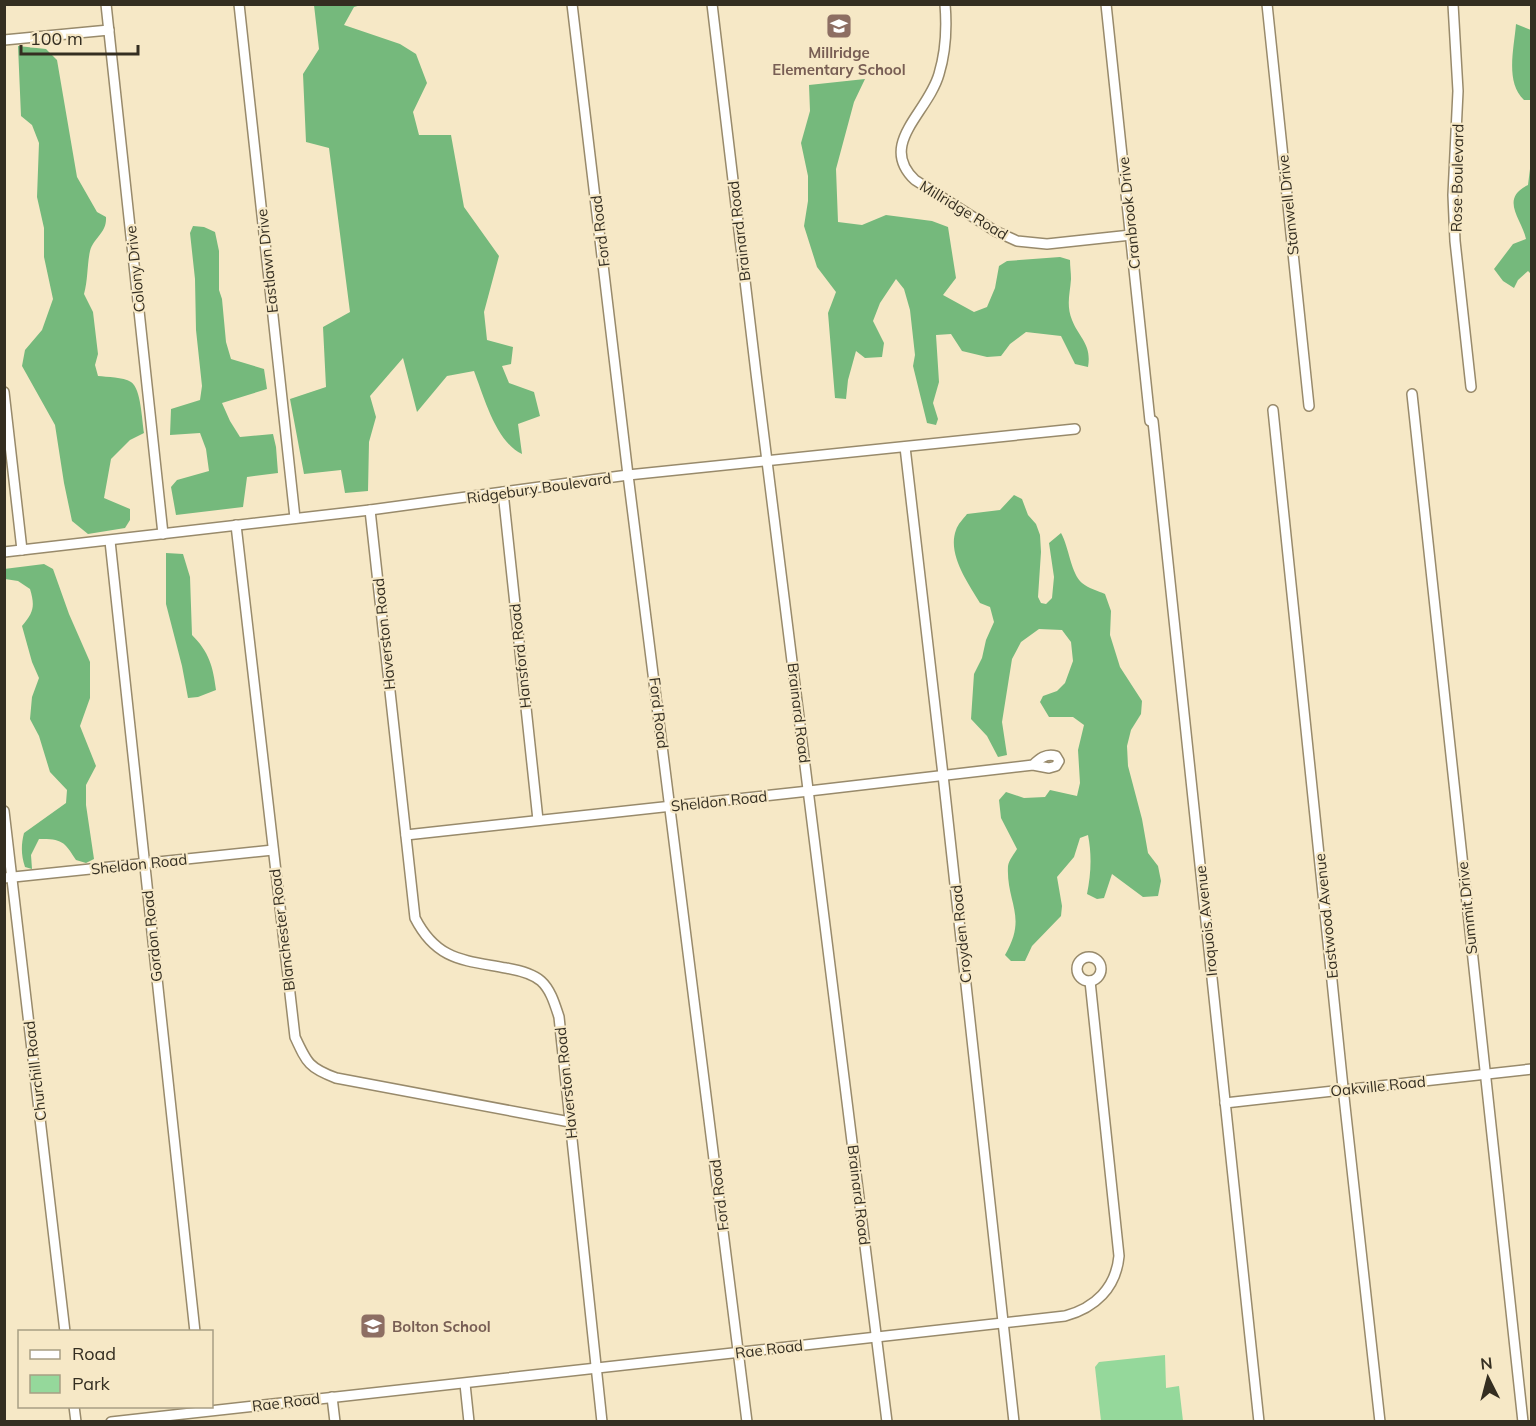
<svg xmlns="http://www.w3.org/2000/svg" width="1536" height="1426" font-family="Mulish,sans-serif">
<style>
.green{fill:#95d89b}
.forest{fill:#75b97c}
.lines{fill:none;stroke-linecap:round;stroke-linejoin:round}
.minor-casing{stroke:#988a6b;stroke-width:12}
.minor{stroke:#fff;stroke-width:9}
.labels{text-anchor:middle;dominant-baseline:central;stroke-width:4.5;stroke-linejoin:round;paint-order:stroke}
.education-label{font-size:15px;font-weight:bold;fill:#785e54;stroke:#f6e8c6}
.street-label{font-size:15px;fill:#342e21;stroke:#f6e8c6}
</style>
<rect width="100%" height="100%" fill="#f6e8c6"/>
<polygon class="green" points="1165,1355 1166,1388 1179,1386 1183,1421 1101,1421 1095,1367 1099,1362"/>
<g class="forest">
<path d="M314,5H361L354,7L344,25L400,44L416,54L427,83L413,112L419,135H451L464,207L499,256L484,312L487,340L513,347L511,364L502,366L509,383L534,392L540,416L518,424L522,454C496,442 484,397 474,371L447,376L417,412L403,358L370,396L376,417L369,442L368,491L345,493L341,470L304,474L290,399L326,387L323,327L350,312L329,148L306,142L303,74L319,49Z"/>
<path d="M1516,24L1531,30V100H1524C1505,82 1514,49 1516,24Z"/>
<path d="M18,46L46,49L57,60L77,177L97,212L106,217C107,233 94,237 90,251C87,265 88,280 84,294L93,312L98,354L95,365L98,376C107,377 123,377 131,382C141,388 142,421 144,433L130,440L111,459L104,498L130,509V520L125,528L88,534L72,521L64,483L55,425L22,366L25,350L42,330L53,299L44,257V228L37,197L39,143L32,125L21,116Z"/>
<path d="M865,79L854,102L836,169L838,222L862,225L886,215L932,221L948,227L956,278L943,295L974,312L987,307L995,288L999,266L1007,261L1060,257L1070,260C1070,266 1071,273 1071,279C1070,294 1066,305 1072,320C1079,338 1092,344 1088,367L1075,364L1061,336L1026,332L1010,344L1001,356L987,357L962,351L951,334L936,335L939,382L933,403L938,419L936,425L927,423L913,366L915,355L910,310L904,289L896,279L880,303L873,321L884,343L882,357L865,358L856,351L848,380L846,399L835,398L828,313L836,292L817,267L804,226L808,201V176L801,143L810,111L809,85Z"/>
<path d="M1531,161V274L1528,271L1518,280L1514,288L1503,281L1494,269L1513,244L1526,239C1522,219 1499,199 1528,185Z"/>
<polygon points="193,226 204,227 215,232 219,251 219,290 222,299 226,342 231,359 264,369 267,389 222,403 230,421 240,437 273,434 276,447 278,473 247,477 243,507 176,515 171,487 177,480 209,471 206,449 200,433 170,435 171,409 200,400 202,386 196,330 195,279 190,233"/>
<path d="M1014,495L1022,499L1028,515L1036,524L1040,535L1041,552L1038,597L1041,603L1046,604L1052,598L1054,577L1049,543L1061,533C1069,547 1071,574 1082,583C1088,588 1098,591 1105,594L1111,611L1110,635L1120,667L1142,701L1141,714L1131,730L1127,746L1128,766L1142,819L1148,853L1158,866L1161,881L1158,896L1143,897L1112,874L1104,898L1097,899L1087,894C1091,874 1092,855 1088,835L1080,838L1074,857L1057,877L1062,906L1061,916L1032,946L1025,961H1011L1005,955C1028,916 1006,903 1008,866C1009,860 1014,854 1017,849L1001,818L999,800L1006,792L1024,798L1045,797L1050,790L1077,796L1080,783L1078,750L1084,725L1073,717H1049L1040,702L1043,696L1057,691L1065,683L1073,661L1071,642L1062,630L1039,629L1021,642L1012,659L1002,722L1007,755L998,757L987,736L971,719L974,674L982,658L986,640L994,622L990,607L980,603C968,583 947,554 956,530C958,524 963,519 967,514L1000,510Z"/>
<path d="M166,553L183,554L190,577L192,635C209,652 213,666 216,690L198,697L188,698L182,666L166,604Z"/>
<path d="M44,564L53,569L69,614L90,662V698L80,726L96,766L86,785V805L94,859L86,863L76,860C64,841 62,839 39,839L31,855L32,869L25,867C21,855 21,845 24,833L66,803L67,790L50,772L39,736L30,719L32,697L39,678L32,662L22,626C34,612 35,606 30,589L18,581L5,579L4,569Z"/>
</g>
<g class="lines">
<defs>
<g id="minor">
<polyline points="106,4 163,534"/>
<polyline points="239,4 295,518"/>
<polyline points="572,4 628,475 747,1422"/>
<path d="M712,4C767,477 828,949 887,1422"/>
<path d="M945,4C947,28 946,51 939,74C928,113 877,144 915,180L995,231L1017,241L1047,244L1131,235"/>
<polyline points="1106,4 1150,421"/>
<polyline points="1267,4 1309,406"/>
<polyline points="1453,4 1458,91 1453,195 1455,241 1471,387"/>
<polyline points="4,40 109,30"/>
<polyline points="4,392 22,550"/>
<polyline points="1412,394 1523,1422"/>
<polyline points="1273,410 1344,1097 1380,1422"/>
<polyline points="1153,421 1259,1422"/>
<polyline points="905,447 943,775 1014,1422"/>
<polyline points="503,492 538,820"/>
<path d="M370,510L415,918C437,961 464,960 506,968C518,970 532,973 541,981C551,990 555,1005 559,1017L602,1422"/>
<path d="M236,525L295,1037C307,1063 309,1068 336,1078L570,1122"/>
<polyline points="110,541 195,1332"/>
<polyline points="4,552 370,510 628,475 1075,429"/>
<polyline points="4,811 65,1332"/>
<path d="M406,835L809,791L1033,765L1049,768L1056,766L1059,761L1056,756C1046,753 1039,759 1033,765"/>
<polyline points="4,878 273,850"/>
<circle cx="1089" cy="969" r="12"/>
<polyline points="1225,1103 1532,1069"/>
<polyline points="465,1384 469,1422"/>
<polyline points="332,1397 335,1422"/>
<polyline points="74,1406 76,1422"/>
<path d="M111,1422L1065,1316C1095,1308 1116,1288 1119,1256L1090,981"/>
</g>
</defs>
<use href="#minor" class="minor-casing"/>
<use href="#minor" class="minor"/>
</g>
<defs>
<symbol id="school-square" viewBox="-11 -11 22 22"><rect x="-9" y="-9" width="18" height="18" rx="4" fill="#8d6e63" stroke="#f6e8c6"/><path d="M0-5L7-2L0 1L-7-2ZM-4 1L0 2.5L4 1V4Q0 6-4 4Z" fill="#fff"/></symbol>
</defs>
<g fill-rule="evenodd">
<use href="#school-square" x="824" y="11" width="30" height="30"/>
<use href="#school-square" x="358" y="1311" width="30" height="30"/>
</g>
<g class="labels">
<g class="education-label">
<text x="839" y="52">Millridge<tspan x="839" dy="17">Elementary School</tspan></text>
<text x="392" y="1326" text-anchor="start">Bolton School</text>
</g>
<g class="street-label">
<text transform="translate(1457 178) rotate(-89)">Rose Boulevard</text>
<text transform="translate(1288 205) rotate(-96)">Stanwell Drive</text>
<text transform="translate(964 210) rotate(31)">Millridge Road</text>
<text transform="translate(1129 213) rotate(-96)">Cranbrook Drive</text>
<text transform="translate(600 231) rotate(-97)">Ford Road</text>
<text transform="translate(739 231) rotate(-97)">Brainard Road</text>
<text transform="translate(267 261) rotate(-96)">Eastlawn Drive</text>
<text transform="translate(135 269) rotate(-96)">Colony Drive</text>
<text transform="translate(539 488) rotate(-8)">Ridgebury Boulevard</text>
<text transform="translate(384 634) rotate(-96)">Haverston Road</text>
<text transform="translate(520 656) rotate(-96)">Hansford Road</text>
<text transform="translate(659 713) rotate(83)">Ford Road</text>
<text transform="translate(799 713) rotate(83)">Brainard Road</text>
<text transform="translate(719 801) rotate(-6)">Sheldon Road</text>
<text transform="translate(139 864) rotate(-6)">Sheldon Road</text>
<text transform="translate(1467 908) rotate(-96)">Summit Drive</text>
<text transform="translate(1326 916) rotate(-96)">Eastwood Avenue</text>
<text transform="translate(1206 921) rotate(-96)">Iroquois Avenue</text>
<text transform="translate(282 930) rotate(-97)">Blanchester Road</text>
<text transform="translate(961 934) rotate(-96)">Croyden Road</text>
<text transform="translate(152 936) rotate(-96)">Gordon Road</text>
<text transform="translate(35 1071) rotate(-97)">Churchill Road</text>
<text transform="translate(566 1083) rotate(-96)">Haverston Road</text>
<text transform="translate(1378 1086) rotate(-6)">Oakville Road</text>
<text transform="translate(719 1195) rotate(-97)">Ford Road</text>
<text transform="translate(859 1195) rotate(83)">Brainard Road</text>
<text transform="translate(769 1349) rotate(-7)">Rae Road</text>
<text transform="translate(286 1402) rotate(-7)">Rae Road</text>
</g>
</g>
<rect width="1536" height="1426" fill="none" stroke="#342e21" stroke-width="12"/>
<rect x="18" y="1330" width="195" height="78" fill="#f6e8c6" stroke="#a89e84" stroke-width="1.5"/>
<rect x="30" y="1350" width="30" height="9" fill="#ffffff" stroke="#a89e84" stroke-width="1.5"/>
<text x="72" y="1360" font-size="18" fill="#342e21">Road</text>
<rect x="30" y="1375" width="30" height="18" fill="#95d89b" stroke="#a89e84" stroke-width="1.5"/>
<text x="72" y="1390" font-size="18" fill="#342e21">Park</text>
<g transform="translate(1488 1378) rotate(354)" stroke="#f6e8c6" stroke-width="4.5" paint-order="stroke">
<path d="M0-4.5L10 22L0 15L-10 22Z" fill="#342e21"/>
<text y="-9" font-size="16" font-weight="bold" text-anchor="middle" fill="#342e21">N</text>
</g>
<path d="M21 45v9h117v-9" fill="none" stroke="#342e21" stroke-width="3"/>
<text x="30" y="45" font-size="18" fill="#342e21" stroke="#f6e8c6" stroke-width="4.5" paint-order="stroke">100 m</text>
</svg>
